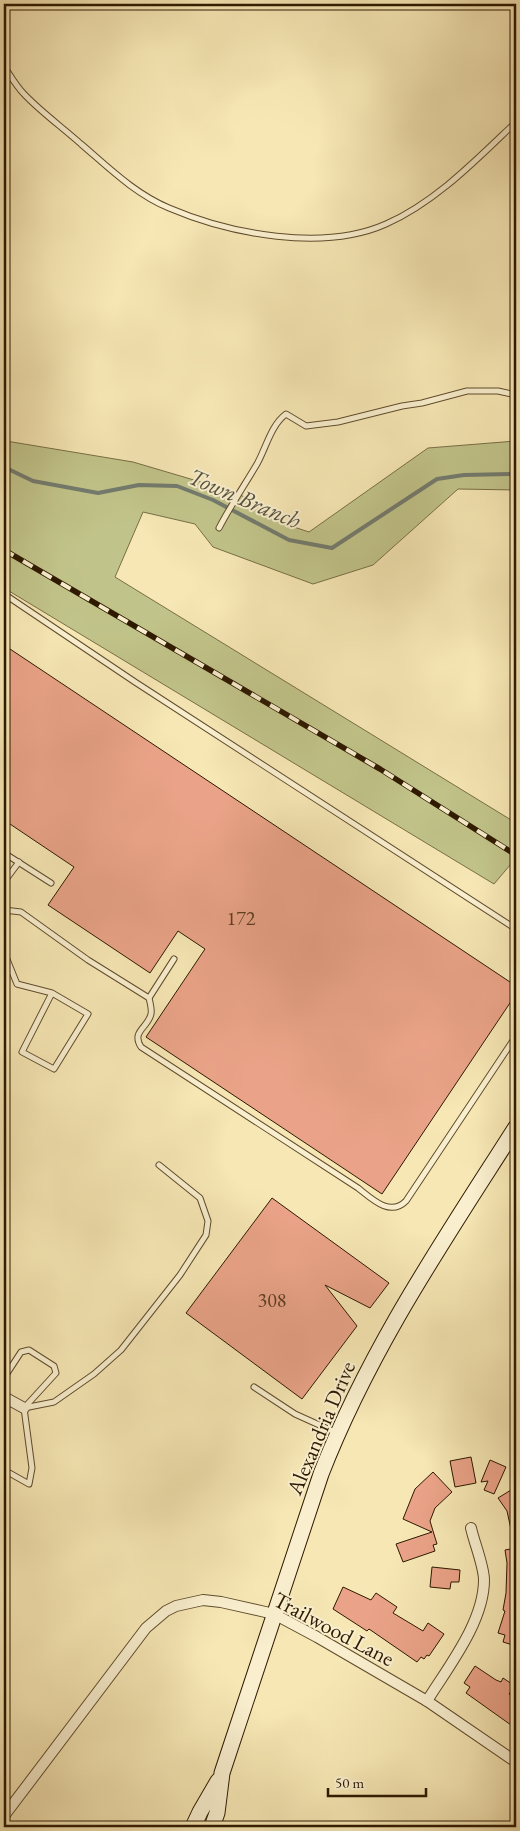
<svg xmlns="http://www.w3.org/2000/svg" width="520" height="1831" font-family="'EB Garamond',serif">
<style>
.green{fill:#c1c48a;stroke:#786e45}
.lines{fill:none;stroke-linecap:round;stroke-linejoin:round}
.stream{stroke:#737b6e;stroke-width:4}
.building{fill:#eaa388;stroke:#2e1900}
.lane-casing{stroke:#604c2d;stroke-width:7}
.street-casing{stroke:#604c2d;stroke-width:12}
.secondary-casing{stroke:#2e1900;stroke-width:17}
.lane{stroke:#f9efce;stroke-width:5}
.street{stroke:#f9efce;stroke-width:10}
.secondary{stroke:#f9efce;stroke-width:15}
.rail-casing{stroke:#2e1900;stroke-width:5.5}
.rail{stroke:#f9efce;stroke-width:4;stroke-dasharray:11;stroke-linecap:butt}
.labels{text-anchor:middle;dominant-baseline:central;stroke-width:4;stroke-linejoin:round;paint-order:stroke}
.number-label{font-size:20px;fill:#5d3c22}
.street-label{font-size:22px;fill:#2e1900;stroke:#f9efce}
.water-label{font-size:24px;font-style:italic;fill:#565240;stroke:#f9efce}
</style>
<rect width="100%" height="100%" fill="#f6e7b4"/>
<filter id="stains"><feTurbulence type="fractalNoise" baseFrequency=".004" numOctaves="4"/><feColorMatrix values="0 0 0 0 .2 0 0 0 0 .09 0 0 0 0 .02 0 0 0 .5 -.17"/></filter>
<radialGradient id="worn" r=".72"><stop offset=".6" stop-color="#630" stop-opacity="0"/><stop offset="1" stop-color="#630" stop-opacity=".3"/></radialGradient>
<polygon class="green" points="4,438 6,441 133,462 238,493 282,523 309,532 428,448 516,441 516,490 458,489 373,565 313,584 213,547 195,524 143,512 115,577 516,823 516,858 494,884 4,588"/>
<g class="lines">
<polyline class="stream" points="4,467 33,481 98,493 139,485 177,486 213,500 289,540 332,548 437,479 464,475 516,474"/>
</g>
<g class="building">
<polygon points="4,645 516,986 516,994 382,1194 146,1037 205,949 178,931 150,973 48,905 74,867 4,820"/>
<polygon points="272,1198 389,1283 370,1308 325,1285 357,1326 302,1399 186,1313"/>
<polygon points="471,1457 476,1483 455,1487 450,1461"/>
<polygon points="490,1460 506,1467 494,1494 484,1490 488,1481 481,1482"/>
<polygon points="433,1472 452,1492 435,1508 430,1521 437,1544 433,1545 435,1551 403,1562 396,1544 432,1532 403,1519 415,1489"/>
<polygon points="516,1487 516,1533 512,1534 507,1511 498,1498"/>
<polygon points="516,1548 516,1646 503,1642 505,1635 498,1633 505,1611 503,1610 506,1593 507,1563 505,1550"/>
<polygon points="432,1567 460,1570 459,1582 451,1582 450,1589 430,1587"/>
<polygon points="343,1587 371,1600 376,1593 397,1607 393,1613 423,1631 428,1623 444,1634 429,1656 427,1655 424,1659 421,1657 417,1662 369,1629 367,1631 333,1609"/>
<polygon points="475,1666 496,1680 501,1682 503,1678 515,1686 509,1694 516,1699 516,1726 512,1723 511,1725 466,1693 470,1687 464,1683"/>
</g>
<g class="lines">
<defs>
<g id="lane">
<path d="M4,66C10,75 16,86 24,94C41,112 62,127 81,144C108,167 135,194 169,208C230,234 323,252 386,224C436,202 477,159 516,122"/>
<path d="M219,528C231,505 244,486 257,464C266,448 271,425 286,414L306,426L338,422L402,406L422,403L467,391H498L516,395"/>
<polyline points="4,594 135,682 516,929"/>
<polyline points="4,853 51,883"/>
<polyline points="4,882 19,862"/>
<polyline points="4,910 21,912 88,960 149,998 174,959"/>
<polyline points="4,952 17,984 52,993 88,1014 54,1069 22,1052 52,993"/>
<path d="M149,998C150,1002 152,1010 151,1014C148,1028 131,1031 141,1047L358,1188C372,1199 390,1217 406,1201L516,1036"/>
<polyline points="4,1378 21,1352 29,1350 54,1366 56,1373 24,1408 32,1468 29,1484 4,1470"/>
<polyline points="254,1387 295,1414 337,1433"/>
<polyline points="24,1408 54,1402 94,1374 121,1350 180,1275 206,1235 208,1221 200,1198 159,1165"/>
</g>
<g id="street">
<polyline points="4,1397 24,1408"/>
<path d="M427,1701C448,1667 484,1622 484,1580C484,1566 474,1542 471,1528"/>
<polyline points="4,1816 146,1628 166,1611 176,1606 203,1600 221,1602 274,1614 317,1637 427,1701 516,1762"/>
</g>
<g id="secondary">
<polyline points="193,1827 200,1812 218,1781"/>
<path d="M212,1827L217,1813L222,1773L321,1474C370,1348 444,1240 516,1127"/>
</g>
</defs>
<use href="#lane" class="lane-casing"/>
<use href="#street" class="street-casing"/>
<use href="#secondary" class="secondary-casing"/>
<use href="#lane" class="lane"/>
<use href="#street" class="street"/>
<use href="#secondary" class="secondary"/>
<defs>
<polyline id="rail" points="4,550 380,769 516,855"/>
</defs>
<use href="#rail" class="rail-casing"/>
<use href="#rail" class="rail"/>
</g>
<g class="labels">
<g class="number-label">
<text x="241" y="918">172</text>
<text x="272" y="1300">308</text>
</g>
<g class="street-label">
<text transform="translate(321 1428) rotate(-67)">Alexandria Drive</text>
<text transform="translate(334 1629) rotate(28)">Trailwood Lane</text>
</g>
<g class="water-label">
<text transform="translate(245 498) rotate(23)">Town Branch</text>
</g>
</g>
<rect width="520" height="1831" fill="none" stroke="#f6e7b4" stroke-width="20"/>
<rect x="5" y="5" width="510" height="1821" fill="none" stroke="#2e1900" stroke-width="2.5"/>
<rect x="10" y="10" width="500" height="1811" fill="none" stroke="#2e1900"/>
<path d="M328 1788v8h98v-8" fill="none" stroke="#2e1900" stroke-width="2.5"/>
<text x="335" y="1788" font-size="15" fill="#2e1900" stroke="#f9efce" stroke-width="4" paint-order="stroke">50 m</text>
<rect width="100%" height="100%" filter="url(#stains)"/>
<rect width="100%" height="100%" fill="url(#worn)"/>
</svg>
